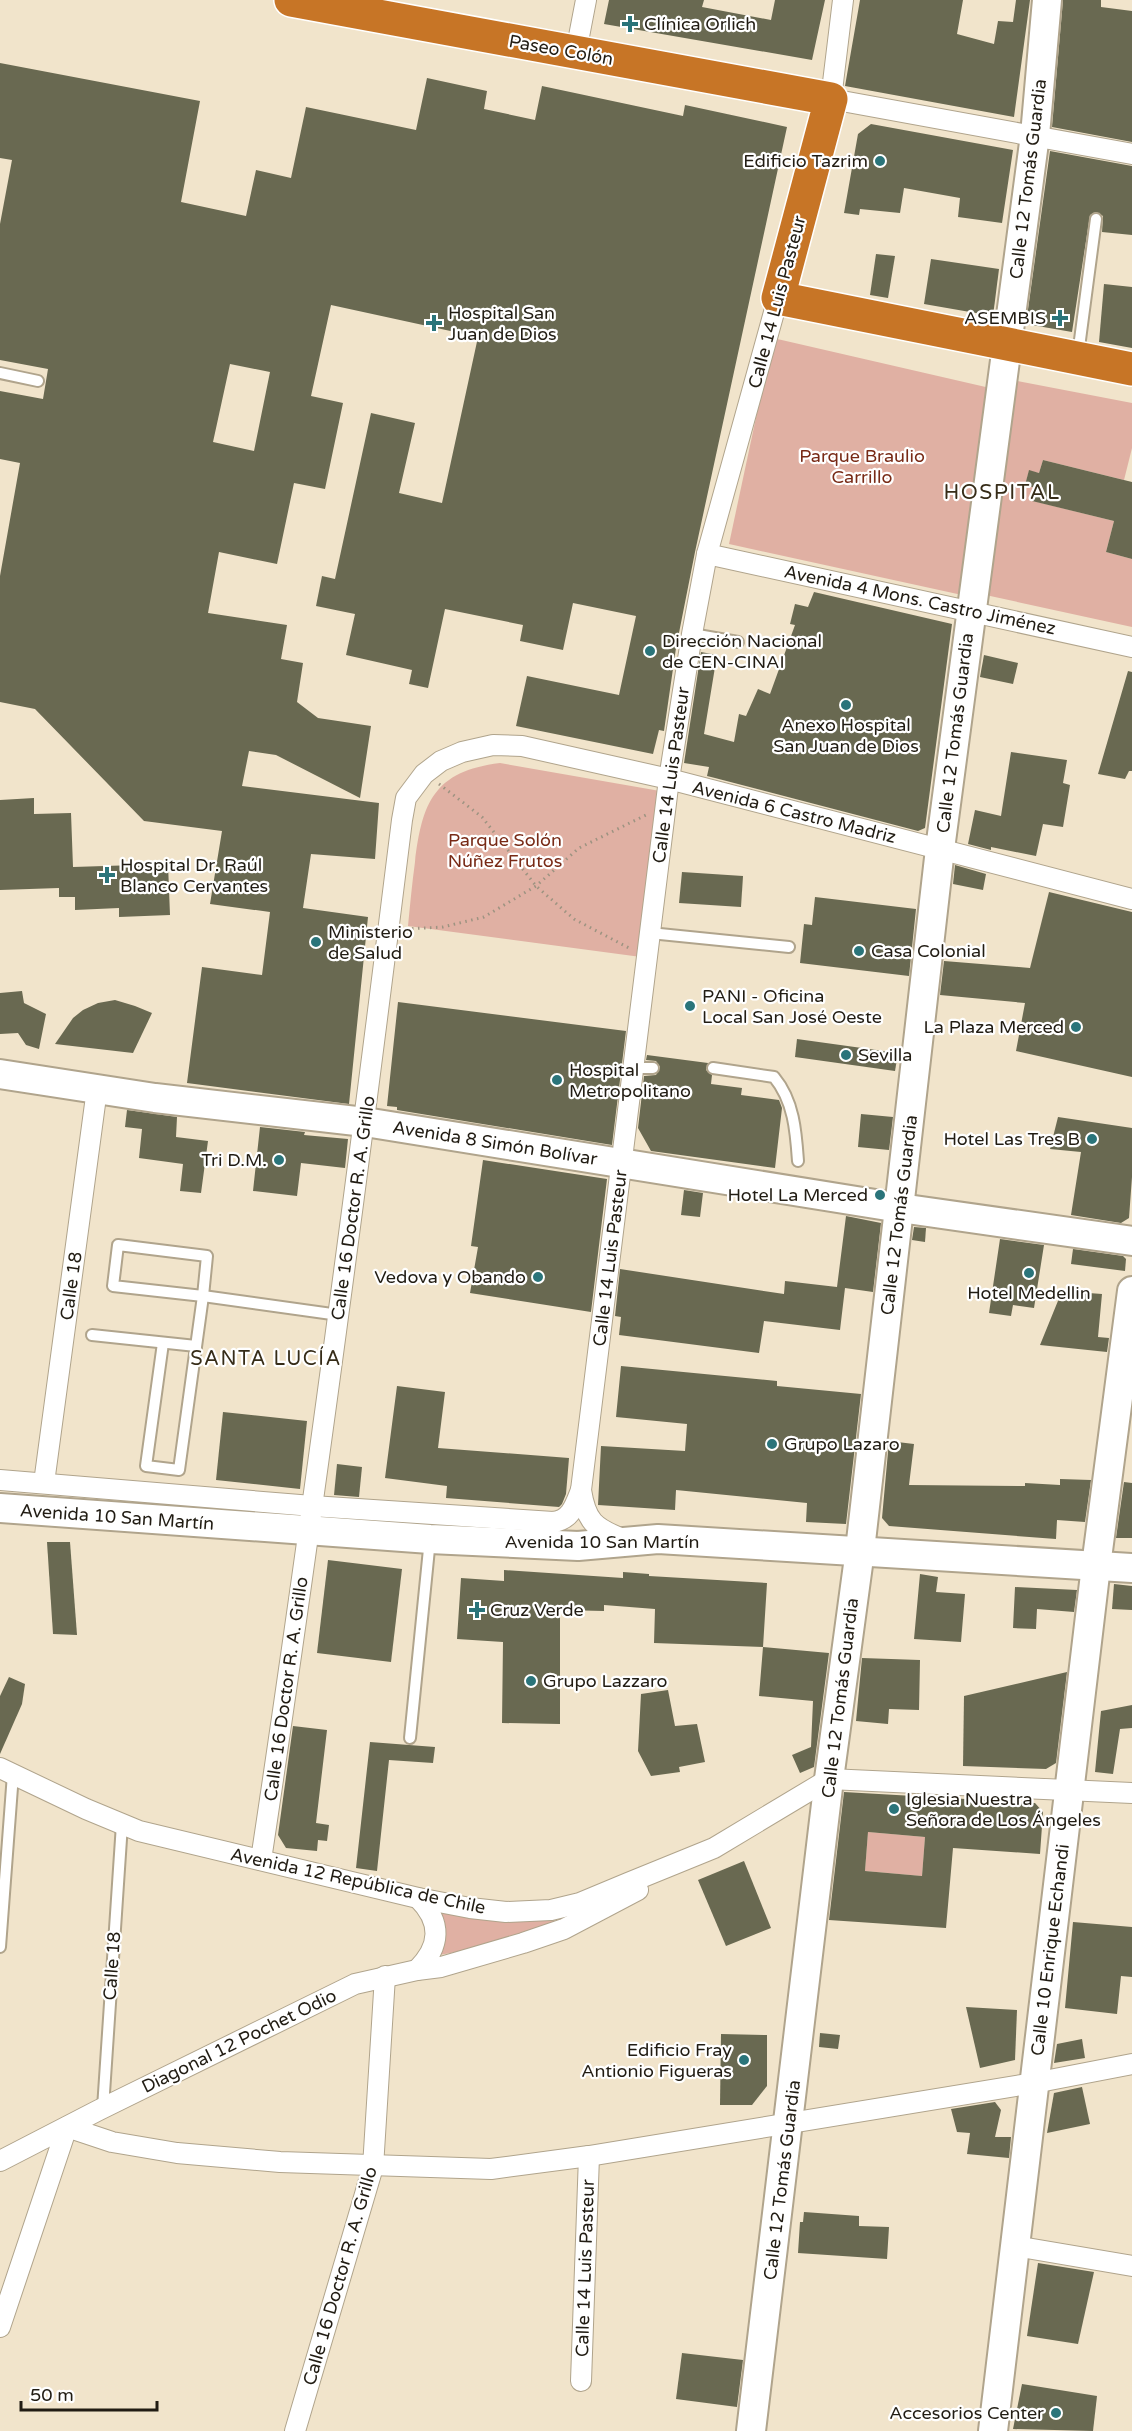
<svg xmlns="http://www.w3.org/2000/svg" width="1132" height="2431" font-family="'Varela Round',sans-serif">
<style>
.green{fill:#e0b0a3}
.building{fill:#696951;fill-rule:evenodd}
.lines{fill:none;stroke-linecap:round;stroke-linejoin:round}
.lane-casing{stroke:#b0a48c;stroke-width:14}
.street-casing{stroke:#b0a48c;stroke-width:22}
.secondary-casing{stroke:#b0a48c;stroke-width:32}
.highway-casing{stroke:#fff;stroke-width:36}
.path{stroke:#9d9381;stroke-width:3;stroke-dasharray:1.5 4.5;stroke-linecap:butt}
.lane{stroke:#fff;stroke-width:10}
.street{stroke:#fff;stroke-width:20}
.secondary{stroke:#fff;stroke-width:28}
.highway{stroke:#c77526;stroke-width:33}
.poi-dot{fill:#2a747a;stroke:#fff;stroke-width:2}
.labels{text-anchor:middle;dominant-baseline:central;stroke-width:4.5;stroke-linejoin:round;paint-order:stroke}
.poi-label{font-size:18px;fill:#211c13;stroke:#fff;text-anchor:start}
.street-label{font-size:18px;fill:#211c13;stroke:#fff}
.park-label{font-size:18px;fill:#782a16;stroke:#fff}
.neighbourhood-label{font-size:20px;letter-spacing:1.5px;fill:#362c18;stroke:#fff}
.quarter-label{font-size:21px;letter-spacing:1.5px;fill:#362c18;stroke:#fff}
</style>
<rect width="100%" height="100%" fill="#f1e4cb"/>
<g class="green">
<polygon points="773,338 990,388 962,595 729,544"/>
<polygon points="1012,380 1132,403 1132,448 1124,480 1043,460 1039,473 1029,471 1025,485 1036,488 1033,501 1114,521 1106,552 1132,559 1132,627 981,594"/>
<path d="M500,763L660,791L641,957L408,926C410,905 412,884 415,862C422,803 434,771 500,763Z"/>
<polygon points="868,1832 925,1837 922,1876 865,1871"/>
<polygon points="434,1907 525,1922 554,1918 555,1922 491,1946 439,1955"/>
</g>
<g class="building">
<polygon points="609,0 704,0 702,7 771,20 775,0 825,0 812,60 604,24"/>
<polygon points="860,0 963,0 957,34 994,44 998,21 1013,22 1016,0 1030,0 1014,117 845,86"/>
<polygon points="1063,0 1101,0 1101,7 1132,11 1132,142 1052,127"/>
<path d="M0,63L200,101L181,202L246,216L256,170L291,178L306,107L416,130L427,78L487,91L484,109L535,120L542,86L683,116L685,105L787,127L695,552L676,648L664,731L659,730L653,754L516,726L527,676L619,695L636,616L573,603L563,650L520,641L523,625L445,609L428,688L409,684L412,670L346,655L355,614L316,606L322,576L335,579L371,413L415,423L399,493L442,503L478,337L331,305L311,396L343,403L325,489L294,483L277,564L219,552L208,613L287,625L281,659L303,663L297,702L318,718L371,726L360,798L276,755L249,751L242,786L379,803L375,859L311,854L303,908L368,917L349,1104L187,1083L202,967L262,975L270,912L210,904L222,831L144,821L35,709L0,702V576L20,463L0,459V391L43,399L48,369L0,360V224L12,160L0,158ZM230,364L270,372L254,451L213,442Z"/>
<polygon points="871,124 1013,150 1002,223 958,217 960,198 904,188 900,213 860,209 859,215 844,213 858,134"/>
<polygon points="1050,151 1132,166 1132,235 1102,232 1103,216 1096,212 1090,215 1072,332 1026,324"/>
<polygon points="876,254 895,256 888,298 870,295"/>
<polygon points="931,259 999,269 993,316 924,304"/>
<polygon points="1104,284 1132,287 1132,348 1099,342"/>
<polygon points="1043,460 1132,482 1132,559 1106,552 1114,521 1032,501 1036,488 1025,485 1029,470 1039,473"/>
<polygon points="814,592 952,624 925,828 918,831 715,778 707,776 709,767 684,763 701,652 717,655 704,734 734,742 739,714 746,716 758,689 770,694 795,625 790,624 795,604 808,607"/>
<polygon points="984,655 1018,663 1013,684 980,677"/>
<polygon points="1128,671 1132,672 1132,771 1129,771 1125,779 1098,774"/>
<polygon points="1011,752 1067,760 1063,783 1070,785 1063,827 1043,824 1036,856 991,847 991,850 968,844 975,810 1001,816"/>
<polygon points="34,798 34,814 71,813 73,867 168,864 170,915 119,917 119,908 75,910 75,897 59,897 59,888 0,890 0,800"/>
<polygon points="955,865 986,874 983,890 953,884"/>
<polygon points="682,872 743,876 741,907 679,903"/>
<polygon points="1049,892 1132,912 1132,1077 1016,1051 1025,1003 940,995 944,961 1030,968"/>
<polygon points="815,897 916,909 909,976 800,963 804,924 812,925"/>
<polygon points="22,991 24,1003 46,1014 39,1049 26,1045 18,1033 0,1034 0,993"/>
<polygon points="115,1000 135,1006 152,1013 133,1053 55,1044 73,1018 83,1010 98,1003"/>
<polygon points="398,1002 626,1031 612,1145 397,1110 397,1107 387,1106"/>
<polygon points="797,1039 898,1053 895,1071 795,1057"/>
<polygon points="647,1055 708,1063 706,1070 712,1075 711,1084 742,1088 741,1095 779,1100 782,1108 775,1168 651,1151 638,1128 644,1076 656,1075 660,1067 656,1061 646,1060"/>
<polygon points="127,1110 177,1117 176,1137 208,1141 201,1193 180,1191 183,1164 139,1158 142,1129 125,1127"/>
<polygon points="861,1114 893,1117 889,1150 858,1147"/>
<polygon points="1058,1117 1132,1128 1132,1177 1129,1218 1121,1223 1071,1215 1081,1152 1050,1149"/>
<polygon points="260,1127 305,1132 304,1135 348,1139 345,1168 301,1163 297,1196 253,1191"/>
<polygon points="483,1160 607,1179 591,1312 470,1293 478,1247 471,1246"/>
<polygon points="684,1190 703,1193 700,1217 681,1215"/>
<polygon points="846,1216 881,1223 873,1292 845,1288 840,1330 764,1321 759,1353 619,1335 621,1317 615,1316 620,1269 784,1294 785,1281 837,1287"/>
<polygon points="914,1227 926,1228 925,1242 912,1240"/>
<polygon points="1000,1239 1044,1245 1034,1308 1013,1305 1011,1316 989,1313"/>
<polygon points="1073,1249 1123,1256 1126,1259 1125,1271 1071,1264"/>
<polygon points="1062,1291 1102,1294 1098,1337 1109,1338 1107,1352 1040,1345"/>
<polygon points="621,1366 777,1381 777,1386 861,1394 846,1524 806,1522 807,1503 676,1490 675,1510 598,1505 601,1446 685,1451 687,1424 616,1417"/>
<polygon points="397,1386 445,1392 438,1448 569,1458 566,1494 562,1504 559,1507 446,1498 447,1486 385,1478"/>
<polygon points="223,1412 307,1421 300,1489 216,1480"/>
<polygon points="889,1441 914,1444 909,1485 1025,1486 1025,1483 1060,1485 1060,1479 1091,1480 1085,1522 1057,1520 1056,1539 889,1526 882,1518"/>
<polygon points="337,1464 362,1467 359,1497 334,1495"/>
<polygon points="1124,1482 1132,1483 1132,1538 1116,1538"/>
<polygon points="47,1542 70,1542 77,1635 53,1634"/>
<polygon points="328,1560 402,1569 391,1662 317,1653"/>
<polygon points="504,1570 623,1578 623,1572 649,1574 649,1576 767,1583 763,1647 654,1643 655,1609 604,1605 604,1611 560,1610 560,1724 502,1723 503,1642 457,1639 461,1578 504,1581"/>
<polygon points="920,1574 938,1577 936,1592 965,1594 961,1642 914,1639"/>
<polygon points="1114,1584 1132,1586 1132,1610 1112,1609"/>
<polygon points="1015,1587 1077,1590 1074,1612 1037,1609 1036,1629 1013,1628"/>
<polygon points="763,1647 829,1653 814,1767 800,1773 792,1755 811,1747 813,1701 759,1696"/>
<polygon points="862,1658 920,1660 919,1710 889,1709 888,1724 856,1721"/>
<polygon points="1067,1672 1056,1763 1046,1769 963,1766 964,1696"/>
<polygon points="9,1677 25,1684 22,1704 0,1754 0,1696"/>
<polygon points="668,1690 675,1726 697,1724 705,1762 679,1767 680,1772 651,1776 638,1751 641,1694"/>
<polygon points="1132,1705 1132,1728 1120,1729 1113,1774 1095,1772 1101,1711"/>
<polygon points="293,1726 327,1730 316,1823 329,1825 327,1841 318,1840 317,1851 286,1848 278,1835"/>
<polygon points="370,1742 435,1747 433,1763 389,1760 377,1871 356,1868"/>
<path d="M844,1792L1035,1803L1043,1812L1040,1854L953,1848L946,1928L829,1920ZM868,1832L925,1837L922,1876L865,1871Z"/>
<polygon points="744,1861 771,1928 726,1946 698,1880"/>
<polygon points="1073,1922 1132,1927 1132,1977 1121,1976 1117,2014 1065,2008"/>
<polygon points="966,2007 1017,2010 1015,2060 980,2068"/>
<polygon points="820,2033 840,2035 838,2049 819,2047"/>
<polygon points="721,2034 767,2035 767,2086 752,2105 720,2105"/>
<polygon points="1082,2039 1085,2058 1054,2063 1057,2044"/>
<polygon points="1082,2087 1090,2124 1047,2133 1054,2093"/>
<polygon points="995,2102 1001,2110 995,2137 1011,2137 1009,2158 967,2154 970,2133 957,2132 951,2109"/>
<polygon points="804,2212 859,2216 859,2226 889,2227 887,2259 798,2253 800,2222 803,2222"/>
<polygon points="1038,2263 1094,2272 1078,2344 1027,2336"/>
<polygon points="682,2353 743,2360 737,2407 676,2399"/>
<polygon points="1022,2384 1097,2396 1093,2431 1013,2429"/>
</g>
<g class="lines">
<defs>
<g id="lane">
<polyline points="1078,355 1096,219"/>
<polyline points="0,373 38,381"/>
<polyline points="692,634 738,642"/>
<polyline points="650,933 789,947"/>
<polyline points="634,1068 653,1068"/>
<path d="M713,1068L774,1077C794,1101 796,1132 798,1161"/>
<polygon points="118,1245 207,1256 203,1296 113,1286"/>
<polyline points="92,1335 196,1346"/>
<polyline points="163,1343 146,1466 179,1470 203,1296 339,1315"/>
<polyline points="410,1738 430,1539"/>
<polyline points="0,1947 13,1774"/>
<polyline points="103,2108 122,1824"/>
</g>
<g id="street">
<polyline points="843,0 831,99 1132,154"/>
<polyline points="576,52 586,0"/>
<polyline points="707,554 1132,647"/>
<path d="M0,1480L312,1506L553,1522C571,1520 575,1505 581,1490"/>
<polyline points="44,1483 97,1089"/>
<path d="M623,1539C594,1528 586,1521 581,1490L669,779L692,634L707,554L778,298"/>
<polyline points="0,1768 86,1809 139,1831 418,1898 470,1908 506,1912 551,1910 580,1903 628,1883 714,1848 829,1779 1132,1793"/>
<path d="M261,1860C313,1514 359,1167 402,820L406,798L424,774L441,761L462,752L493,745L522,746L669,779L1132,899"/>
<path d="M417,1970C441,1946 442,1922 418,1898"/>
<polyline points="67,2127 112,2142 177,2153 280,2162 491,2169 589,2156 1034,2083 1132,2064"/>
<polyline points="0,2161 99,2110 355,1984 417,1970 441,1967 523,1943 564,1929 638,1890"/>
<polyline points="1015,2246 1132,2266"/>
<polyline points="0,2327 67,2127"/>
<polyline points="581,2381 589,2156"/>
<polyline points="295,2431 373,2167 385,1976"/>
</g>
<g id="secondary">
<polyline points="0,1074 155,1098 365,1122 900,1208 1132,1241"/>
<polyline points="0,1508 430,1539 578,1546 658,1539 1132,1568"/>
<polyline points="751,2431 829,1779 860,1550 940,849 1035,135 1047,0"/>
<polyline points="993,2431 1096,1566 1132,1291"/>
</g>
<polyline id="highway" points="291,0 831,99 778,298 1132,369"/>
</defs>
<use href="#lane" class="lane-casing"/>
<use href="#street" class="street-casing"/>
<use href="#secondary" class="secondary-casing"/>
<use href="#highway" class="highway-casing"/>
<g class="path">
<polyline points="439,784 482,817 536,886 574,919 629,948"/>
<polyline points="406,929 443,927 484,917 536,886 579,848 646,815"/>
</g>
<use href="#lane" class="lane"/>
<use href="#street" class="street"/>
<use href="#secondary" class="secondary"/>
<use href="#highway" class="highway"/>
</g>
<g class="poi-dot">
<path d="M627 15h6v6h6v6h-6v6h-6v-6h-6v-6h6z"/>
<circle cx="880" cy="161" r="6"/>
<path d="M1057 309h6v6h6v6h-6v6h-6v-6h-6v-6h6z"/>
<path d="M431 314h6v6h6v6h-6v6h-6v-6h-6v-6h6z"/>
<circle cx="650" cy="651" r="6"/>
<circle cx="846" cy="705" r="6"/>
<path d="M104 866h6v6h6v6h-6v6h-6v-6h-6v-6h6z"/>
<circle cx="316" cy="942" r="6"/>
<circle cx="859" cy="951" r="6"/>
<circle cx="690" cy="1006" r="6"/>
<circle cx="1076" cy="1027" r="6"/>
<circle cx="846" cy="1055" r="6"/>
<circle cx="557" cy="1080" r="6"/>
<circle cx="1092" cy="1139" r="6"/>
<circle cx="279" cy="1160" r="6"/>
<circle cx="880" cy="1195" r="6"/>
<circle cx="1029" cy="1273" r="6"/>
<circle cx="538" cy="1277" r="6"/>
<circle cx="772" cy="1444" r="6"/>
<path d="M474 1601h6v6h6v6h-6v6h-6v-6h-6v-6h6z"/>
<circle cx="531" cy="1681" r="6"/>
<circle cx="894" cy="1809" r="6"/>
<circle cx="744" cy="2060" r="6"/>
<circle cx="1056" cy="2413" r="6"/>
</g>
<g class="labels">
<g class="poi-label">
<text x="644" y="24">Clínica Orlich</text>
<text x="868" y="161" text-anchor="end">Edificio Tazrim</text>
<text x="448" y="313">Hospital San<tspan x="448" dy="21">Juan de Dios</tspan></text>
<text x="1046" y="318" text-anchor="end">ASEMBIS</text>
<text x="662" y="641">Dirección Nacional<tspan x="662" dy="21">de CEN-CINAI</tspan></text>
<text x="846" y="725" text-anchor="middle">Anexo Hospital<tspan x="846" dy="21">San Juan de Dios</tspan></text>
<text x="120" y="865">Hospital Dr. Raúl<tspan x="120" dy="21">Blanco Cervantes</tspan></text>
<text x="328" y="932">Ministerio<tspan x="328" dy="21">de Salud</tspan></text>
<text x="871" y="951">Casa Colonial</text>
<text x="702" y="996">PANI - Oficina<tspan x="702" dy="21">Local San José Oeste</tspan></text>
<text x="1064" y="1027" text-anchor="end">La Plaza Merced</text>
<text x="858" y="1055">Sevilla</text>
<text x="569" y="1070">Hospital<tspan x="569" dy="21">Metropolitano</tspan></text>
<text x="1080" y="1139" text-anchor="end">Hotel Las Tres B</text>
<text x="267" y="1160" text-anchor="end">Tri D.M.</text>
<text x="868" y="1195" text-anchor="end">Hotel La Merced</text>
<text x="526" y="1277" text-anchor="end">Vedova y Obando</text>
<text x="1029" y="1293" text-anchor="middle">Hotel Medellin</text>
<text x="784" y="1444">Grupo Lazaro</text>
<text x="490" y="1610">Cruz Verde</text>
<text x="543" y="1681">Grupo Lazzaro</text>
<text x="906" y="1799">Iglesia Nuestra<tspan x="906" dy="21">Señora de Los Ángeles</tspan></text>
<text x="732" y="2050" text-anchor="end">Edificio Fray<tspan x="732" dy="21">Antionio Figueras</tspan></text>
<text x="1044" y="2413" text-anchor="end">Accesorios Center</text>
</g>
<g class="street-label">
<text transform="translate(561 50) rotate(10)">Paseo Colón</text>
<text transform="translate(1028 179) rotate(-83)">Calle 12 Tomás Guardia</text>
<text transform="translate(777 302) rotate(-75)">Calle 14 Luis Pasteur</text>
<text transform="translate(920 600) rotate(12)">Avenida 4 Mons. Castro Jiménez</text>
<text transform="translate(955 733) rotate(-83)">Calle 12 Tomás Guardia</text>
<text transform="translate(671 775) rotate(-82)">Calle 14 Luis Pasteur</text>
<text transform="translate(794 812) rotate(14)">Avenida 6 Castro Madriz</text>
<text transform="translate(495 1143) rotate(9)">Avenida 8 Simón Bolívar</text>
<text transform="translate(353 1208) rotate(-82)">Calle 16 Doctor R. A. Grillo</text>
<text transform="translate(899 1215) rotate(-83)">Calle 12 Tomás Guardia</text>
<text transform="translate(610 1258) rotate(-83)">Calle 14 Luis Pasteur</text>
<text transform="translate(71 1286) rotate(-82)">Calle 18</text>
<text transform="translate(117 1517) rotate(4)">Avenida 10 San Martín</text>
<text x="602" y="1542">Avenida 10 San Martín</text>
<text transform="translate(286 1689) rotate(-82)">Calle 16 Doctor R. A. Grillo</text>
<text transform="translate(840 1698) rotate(-83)">Calle 12 Tomás Guardia</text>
<text transform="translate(358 1881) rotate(12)">Avenida 12 República de Chile</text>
<text transform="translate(1050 1950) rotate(-83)">Calle 10 Enrique Echandi</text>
<text transform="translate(112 1966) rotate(-86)">Calle 18</text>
<text transform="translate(239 2041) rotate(-26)">Diagonal 12 Pochet Odio</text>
<text transform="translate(782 2180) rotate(-83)">Calle 12 Tomás Guardia</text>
<text transform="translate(585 2268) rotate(-88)">Calle 14 Luis Pasteur</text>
<text transform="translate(340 2276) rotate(-74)">Calle 16 Doctor R. A. Grillo</text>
</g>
<g class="park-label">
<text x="862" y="456">Parque Braulio<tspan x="862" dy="21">Carrillo</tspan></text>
<text x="505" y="840">Parque Solón<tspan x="505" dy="21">Núñez Frutos</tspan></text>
</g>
<g class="neighbourhood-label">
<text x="266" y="1359">SANTA LUCÍA</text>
</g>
<g class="quarter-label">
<text x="1002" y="492">HOSPITAL</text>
</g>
</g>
<path d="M21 2401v9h136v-9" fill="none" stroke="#211c13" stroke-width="3"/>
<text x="30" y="2401" font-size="18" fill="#211c13" stroke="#ffffff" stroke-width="4.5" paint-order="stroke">50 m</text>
</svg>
